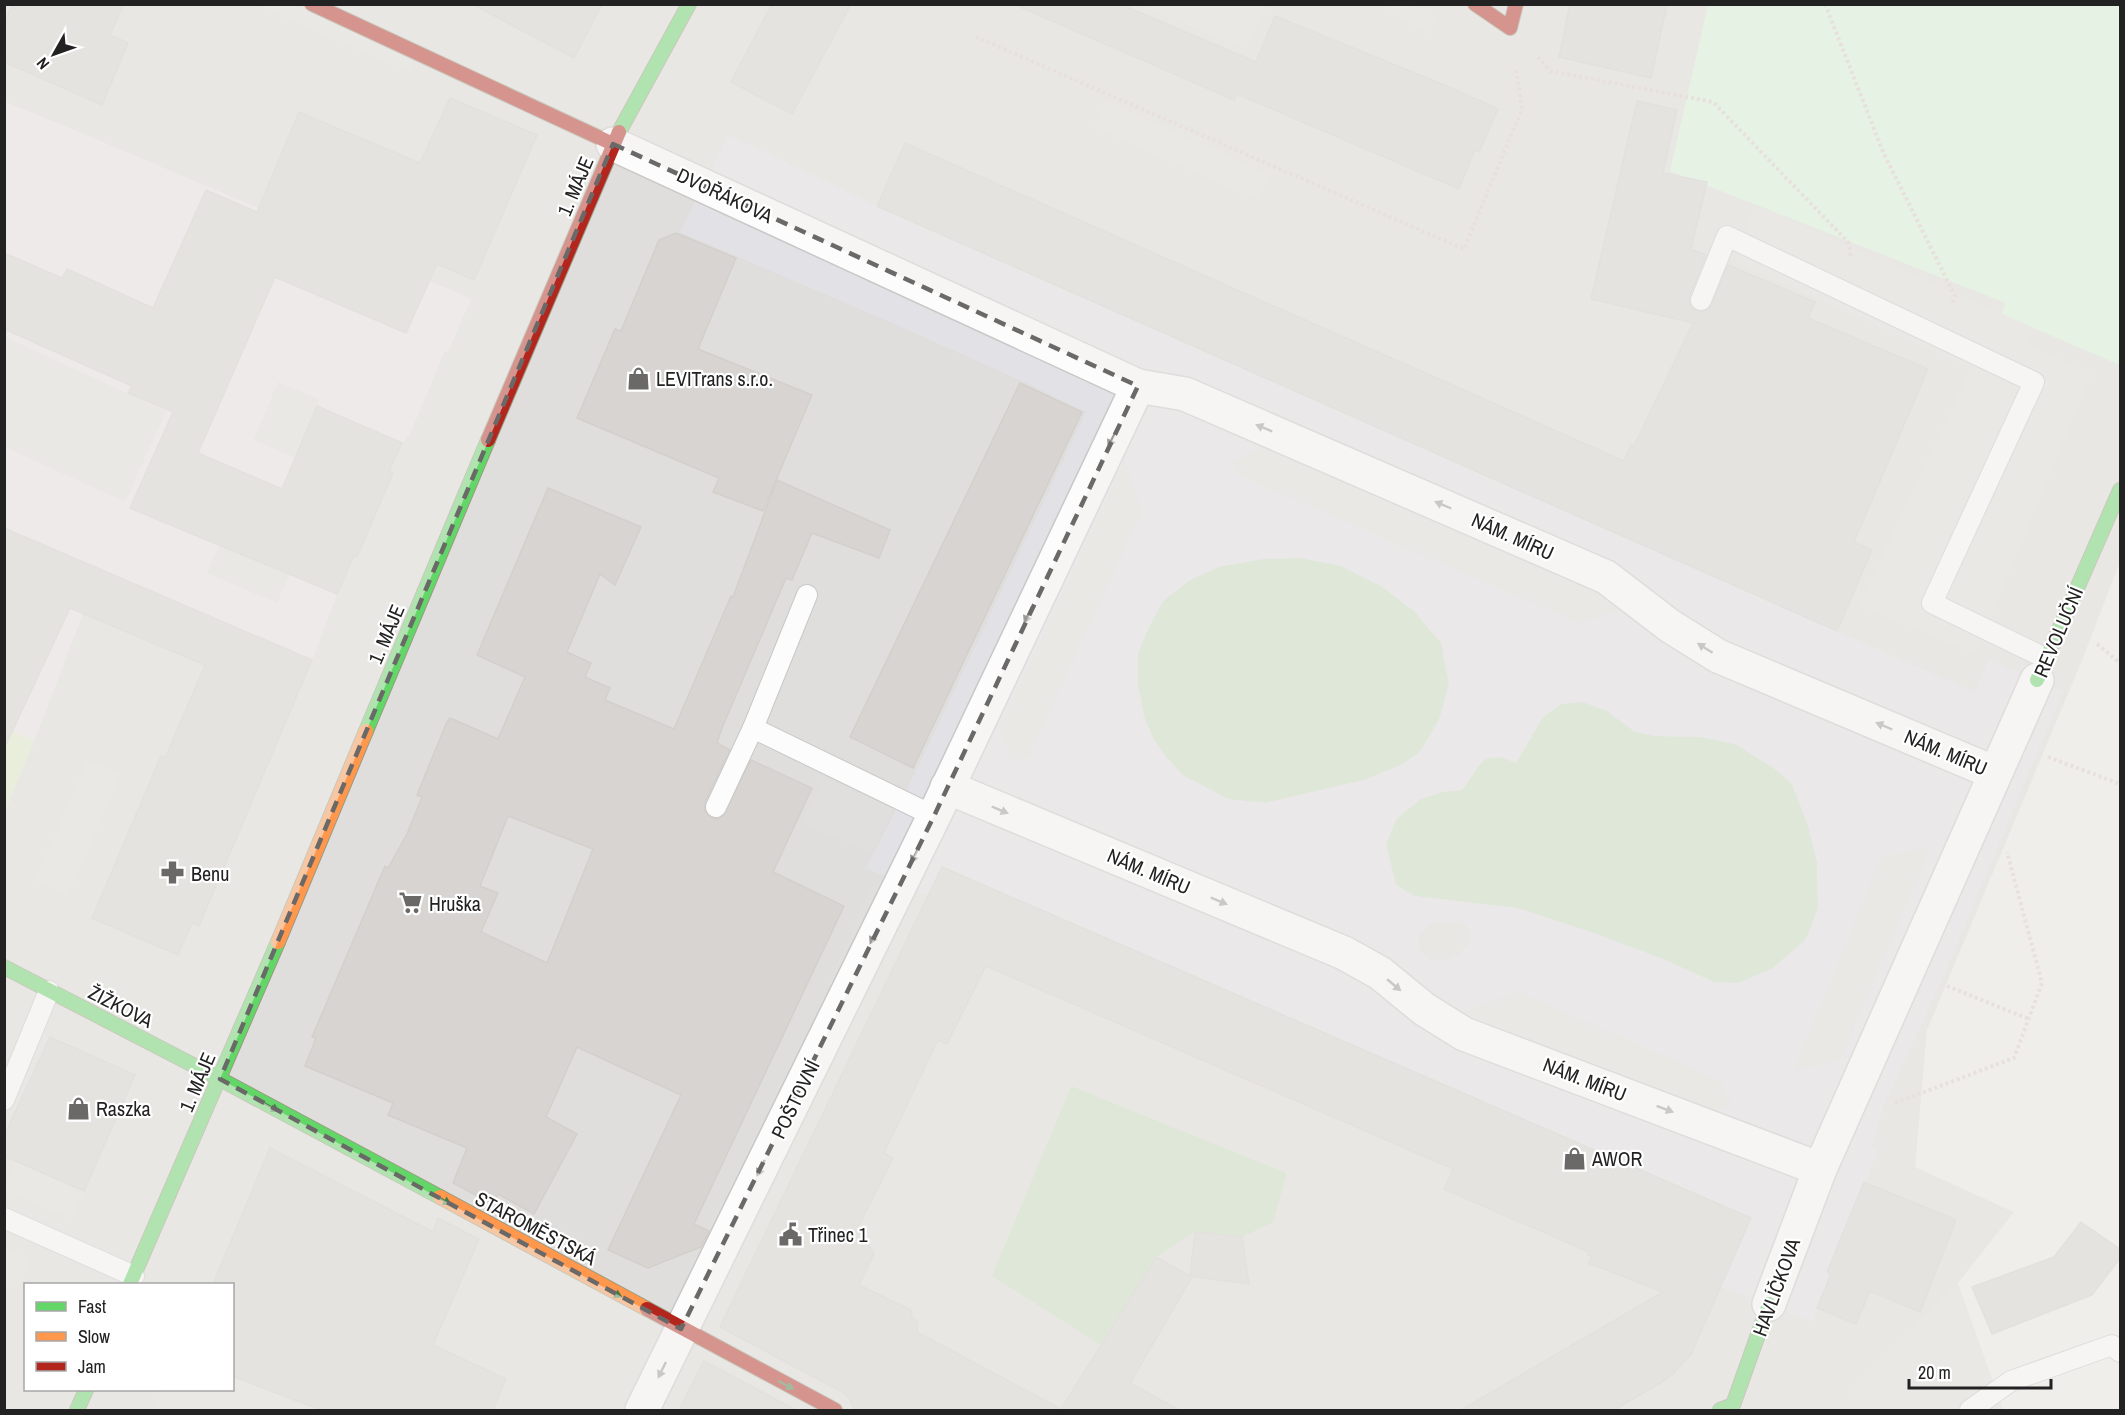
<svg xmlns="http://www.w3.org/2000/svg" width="2125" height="1415" font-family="'Archivo Narrow',sans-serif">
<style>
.residential{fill:#dfdedc;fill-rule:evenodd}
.industrial{fill:#ede4e9}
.grass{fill:#ddeccb}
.forest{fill:#cbdec1}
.park{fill:#daf5da}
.parking{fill:#e0dfde}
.plaza{fill:#e2e1e5;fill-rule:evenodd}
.building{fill:#d7d4d2;stroke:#d3d0cc;stroke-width:1.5;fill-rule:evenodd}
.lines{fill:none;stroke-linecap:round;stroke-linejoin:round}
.lane-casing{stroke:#c9c8c7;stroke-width:22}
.street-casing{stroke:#c9c8c7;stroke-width:36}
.fast-casing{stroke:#999a82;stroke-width:16}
.slow-casing{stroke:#999a82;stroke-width:16}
.jam-casing{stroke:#999a82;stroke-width:16}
.path{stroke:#dccecd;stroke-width:4;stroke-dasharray:3 3;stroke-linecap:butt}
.lane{stroke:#fdfcfc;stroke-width:20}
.street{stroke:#fdfcfc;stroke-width:33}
.fast{stroke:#63d668;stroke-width:14}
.slow{stroke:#ff974d;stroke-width:14}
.jam{stroke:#b3261e;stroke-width:14}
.oneway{fill:#9a9a9a}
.oneway2{fill:#427c45}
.marked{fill:none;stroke:#6a6968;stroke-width:4.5;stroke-dasharray:12 8;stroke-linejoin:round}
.labels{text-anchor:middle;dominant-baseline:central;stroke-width:4.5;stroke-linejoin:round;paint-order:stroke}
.street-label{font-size:20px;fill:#222;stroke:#fff}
.poi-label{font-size:20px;fill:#222;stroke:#fff;text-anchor:start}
</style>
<rect width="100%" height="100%" fill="#f0eeeb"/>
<path class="residential" d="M5,5H2120V562L2081,663L1927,1030L1915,1167L2014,1212L1958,1283L1837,1410H5V811L34,741L83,613L102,570L312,659L337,594L389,471L402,443L411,431L444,352L471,299L107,144L5,102ZM26,1284H232V1390H26Z"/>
<polygon class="industrial" points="5,102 107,144 471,299 448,352 444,352 411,431 402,443 317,406 282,488 246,474 267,563 337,594 312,660 140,587 83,613 34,741 5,727"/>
<polygon class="grass" points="5,727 34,741 5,811"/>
<g class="forest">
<polygon points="1301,558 1341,566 1381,586 1414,611 1441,643 1449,684 1439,720 1420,752 1403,764 1364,780 1265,803 1228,799 1184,776 1166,757 1154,740 1144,717 1138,685 1138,653 1148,629 1163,601 1190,580 1218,567 1263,559"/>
<path d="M1583,702L1607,711L1615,718L1655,736L1701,737L1735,744L1775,769L1792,784L1808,825L1817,862L1818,908L1806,939L1773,968L1738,983L1714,982L1663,959L1591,932L1517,908L1414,896L1396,885L1386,844L1397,818L1421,799L1443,791L1462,790C1482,766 1479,748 1516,762L1543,717L1560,704Z"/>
<polygon points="1071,1086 1287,1173 1273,1222 1242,1237 1195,1232 1156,1257 1102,1346 992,1276"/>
</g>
<polygon class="park" points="1708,5 2120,5 2120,365 2001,314 2006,303 1670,171"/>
<g class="parking">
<polygon points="256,5 296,5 416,57 410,72"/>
<polygon points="1141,5 1268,5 1245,49"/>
<polygon points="1382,5 1413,5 1437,21 1428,35"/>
<polygon points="1105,101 1270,175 1259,201 1094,127"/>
<polygon points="1754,205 2034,328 2028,345 2092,373 1975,654 1859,605 1971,368 1735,262"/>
<polygon points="5,337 166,411 125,502 5,447"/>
<polygon points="278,382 319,399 295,458 254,440"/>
<polygon points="1267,446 1594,590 1622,610 1579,623 1236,474 1231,461"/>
<polygon points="1124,460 1143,511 1029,756 1012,762 999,728"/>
<polygon points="220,543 290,573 277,603 207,573"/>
<polygon points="87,760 121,774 68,896 35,881"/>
<polygon points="824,777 893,809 872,854 803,823"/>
<polygon points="1933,845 1838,1061 1793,1070 1881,858"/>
<polygon points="875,879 892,888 841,993 827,985"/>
<polygon points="1517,991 1721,1081 1732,1104 1704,1116 1464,1012"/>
<polygon points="802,1040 815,1047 699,1283 685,1276"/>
<polygon points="16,1162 84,1191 72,1219 5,1190"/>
<polygon points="4,1249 31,1260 18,1290 5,1285"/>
<polygon points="1958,1283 2003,1410 1837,1410"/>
<polygon points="233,1376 321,1410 152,1410 161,1390 232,1390"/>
</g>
<path class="plaza" d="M728,135L877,206L1974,692L1989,660L2063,691L1940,984L1883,1107L1871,1148L1878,1151L1827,1272L1830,1276L1812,1322L1721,1287L1751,1218L943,867L928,896L866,868L918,767L1086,412L1024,382L890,322L680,232ZM1267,446L1594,590L1621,610L1579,623L1236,474L1232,461ZM1125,460L1142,511L1029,756L1012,762L1000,728ZM1301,558L1341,566L1381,586L1414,611L1441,643L1449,684L1439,720L1420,752L1403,764L1364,780L1265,803L1228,799L1184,776L1166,757L1154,740L1144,717L1138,685V653L1148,629L1163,601L1190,580L1218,567L1263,559ZM1583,702L1607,711L1635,732L1655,736L1701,737L1735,744L1775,769L1792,784L1808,825L1817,862L1818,909L1806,939L1773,968L1738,983L1714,982L1663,959L1591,932L1517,908L1414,896L1396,885L1386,844L1397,818L1421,799L1443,792L1462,790L1478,766L1486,758L1501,757L1516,763L1543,717L1561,704ZM1932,845L1839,1061L1794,1070L1881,858ZM1443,921L1461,922L1468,928L1471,937L1468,945L1458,956L1446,961L1431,960L1424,956L1418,947L1419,936L1429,924ZM1517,991L1721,1081L1731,1104L1704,1116L1465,1012Z"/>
<g class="building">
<polygon points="13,4 124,4 110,35 128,43 102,105 4,62 4,23"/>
<polygon points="472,4 602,4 574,58"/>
<polygon points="772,4 851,4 792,114 731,82"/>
<polygon points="1013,4 1120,4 1256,62 1275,16 1447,86 1498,109 1479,152 1475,150 1459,189 1237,94 1234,100"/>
<polygon points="1570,4 1667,4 1651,78 1559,57"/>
<polygon points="450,98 537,135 474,280 437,264 406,333 275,277 198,453 282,489 317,406 402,443 389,471 393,473 357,557 354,555 337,594 130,508 173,412 128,393 132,386 4,329 4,253 62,278 67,269 153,308 206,190 257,212 299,112 420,163"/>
<polygon points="1637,101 1677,110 1663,173 1707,182 1691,249 1706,255 1690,295 1689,302 1692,308 1702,312 1709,309 1728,265 1815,302 1808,318 1928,369 1854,542 1872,550 1837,631 877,206 905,143 1624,461 1631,445 1634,446 1693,323 1591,299"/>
<polygon points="676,233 736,258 698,349 812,395 763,511 713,492 719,478 577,418 615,329 621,331 659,240"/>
<polygon points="1020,383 1082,412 913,768 850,737"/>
<path d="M777,480L890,530L879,558L812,533L792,580L786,578L722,728L717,743L730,750L705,802L704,809L707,814L711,818L718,819L723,816L751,760L812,788L773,872L844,906L694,1224L709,1231L701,1247L648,1268L608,1250L681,1095L577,1047L546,1117L577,1134L534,1214L498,1194L494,1205L453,1183L467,1148L388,1115L393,1103L305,1066L316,1038L312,1037L385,866L388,868L407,834L422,797L417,795L446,724L450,718L498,739L525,677L477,655L548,488L641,527L615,585L600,574L567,652L591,663L585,677L610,688L605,700L674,729L731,596L733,597ZM508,816L593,849L547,963L481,932L498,893L480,886Z"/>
<polygon points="4,528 312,660 199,926 192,923 178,955 92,918 161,756 165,758 205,665 70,608 4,749"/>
<polygon points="942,867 1751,1218 1691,1354 1674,1373 1662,1382 1614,1410 1461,1410 1663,1292 1588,1263 1592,1256 1588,1255 1589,1252 1444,1189 1453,1169 986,966 947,1044 938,1040 884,1153 893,1158 858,1227 874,1254 859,1285 911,1310 912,1318 918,1322 917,1332 1061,1409 1156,1257 1192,1277 1130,1383 1179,1410 854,1410 851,1401 844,1393 720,1327"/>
<polygon points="50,1037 135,1075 84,1191 4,1156 4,1136"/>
<polygon points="270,1148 433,1232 438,1218 479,1239 433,1345 506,1379 493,1410 321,1410 232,1376 232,1284 213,1284"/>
<polygon points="1864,1182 1956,1220 1920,1312 1870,1291 1856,1324 1817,1308 1831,1274 1827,1272"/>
<polygon points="2081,1222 2121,1250 2121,1257 2092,1295 1992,1334 1972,1287 2054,1257"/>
<polygon points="1195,1232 1242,1237 1249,1284 1190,1276"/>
<polygon points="704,1361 796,1410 679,1410"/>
</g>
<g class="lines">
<defs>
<g id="lane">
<polyline points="1701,300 1727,236 2034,382 1932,603 2045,658"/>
<polyline points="753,728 807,595"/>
<polyline points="716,807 753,728 934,816"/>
<polyline points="4,1100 49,991"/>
<polyline points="4,1218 134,1276"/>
<polyline points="1970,1410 2011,1381 2112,1345 2120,1352"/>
</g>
<g id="street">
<polyline points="613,144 1138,386 1185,394 1606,577 1670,626 1718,656 1995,773"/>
<polyline points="947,787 1344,953 1380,973 1424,1009 1464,1034 1820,1169"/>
<polyline points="1769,1304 1820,1169 2037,680"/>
<polyline points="642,1410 934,816 1138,386"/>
</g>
<g id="fast">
<polyline points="619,132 689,4"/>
<polyline points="2037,680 2120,490"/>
<polyline points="366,731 488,440"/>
<polyline points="4,967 220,1079 440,1197"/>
<polyline points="130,1284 278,942"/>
<polyline points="77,1410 86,1390"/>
<polyline points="1720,1410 1733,1405 1769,1304"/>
</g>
<g id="slow">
<polyline points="278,942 366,731"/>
<polyline points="440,1197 647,1309"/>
</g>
<g id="jam">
<polyline points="312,4 613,144"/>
<polyline points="1475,4 1510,28 1516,4"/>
<polyline points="488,440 619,132"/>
<polyline points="647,1309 835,1410"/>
</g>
</defs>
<use href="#lane" class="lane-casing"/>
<use href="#street" class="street-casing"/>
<use href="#fast" class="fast-casing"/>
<use href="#slow" class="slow-casing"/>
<use href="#jam" class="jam-casing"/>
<g class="path">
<polyline points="1825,4 1883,152 1955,296 1952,305"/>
<polyline points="976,37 1464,249 1522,109 1516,68"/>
<polyline points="1538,57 1550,71 1713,102 1848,242 1851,257"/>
<polyline points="2097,644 2120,663"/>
<polyline points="2048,757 2120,784"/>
<polyline points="1947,986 2029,1019"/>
<polyline points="1895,1103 2014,1058 2042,983 2007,852"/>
</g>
<use href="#lane" class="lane"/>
<use href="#street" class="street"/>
<use href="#fast" class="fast"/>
<use href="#slow" class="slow"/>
<use href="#jam" class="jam"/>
</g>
<defs><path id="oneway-solid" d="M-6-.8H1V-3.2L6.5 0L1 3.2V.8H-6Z" transform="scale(1.5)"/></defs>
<g class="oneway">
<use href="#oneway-solid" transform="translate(1264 428) rotate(-157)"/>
<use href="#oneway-solid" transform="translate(1112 439) rotate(116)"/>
<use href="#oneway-solid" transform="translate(1443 505) rotate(-157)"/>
<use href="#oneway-solid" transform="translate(1028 615) rotate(115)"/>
<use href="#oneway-solid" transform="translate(1705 648) rotate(-148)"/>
<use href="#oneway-solid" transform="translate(1884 726) rotate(-157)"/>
<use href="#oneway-solid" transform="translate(1000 810) rotate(23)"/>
<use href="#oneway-solid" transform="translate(915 855) rotate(116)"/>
<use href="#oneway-solid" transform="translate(1219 901) rotate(23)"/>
<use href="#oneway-solid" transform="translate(874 936) rotate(116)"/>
<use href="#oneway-solid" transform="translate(1394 985) rotate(40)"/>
<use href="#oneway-solid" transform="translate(1665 1109) rotate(21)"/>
<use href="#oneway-solid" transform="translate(761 1168) rotate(116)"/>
<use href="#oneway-solid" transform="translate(662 1370) rotate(116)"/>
</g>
<g class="oneway2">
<use href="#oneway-solid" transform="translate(271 1107) rotate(28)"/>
<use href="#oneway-solid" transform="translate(443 1200) rotate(28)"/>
<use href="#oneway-solid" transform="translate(614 1293) rotate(28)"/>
<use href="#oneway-solid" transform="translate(786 1385) rotate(28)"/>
</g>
<path d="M0 0H2125V1415H0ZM613,144L1138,386L934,816L681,1329L220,1079Z" fill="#f0eeeb" fill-opacity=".55" fill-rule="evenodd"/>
<path class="marked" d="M613,144L1138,386L934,816L681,1329L220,1079Z"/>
<defs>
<symbol id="shop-bare" viewBox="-9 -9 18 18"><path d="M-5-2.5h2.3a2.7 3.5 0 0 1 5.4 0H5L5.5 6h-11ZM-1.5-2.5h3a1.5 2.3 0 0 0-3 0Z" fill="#6a6968" stroke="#fff" stroke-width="2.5" paint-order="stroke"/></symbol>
<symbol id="pharmacy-bare" viewBox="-9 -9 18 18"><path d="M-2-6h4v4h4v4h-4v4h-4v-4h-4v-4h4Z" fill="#6a6968" stroke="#fff" stroke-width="2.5" paint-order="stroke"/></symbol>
<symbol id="supermarket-bare" viewBox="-9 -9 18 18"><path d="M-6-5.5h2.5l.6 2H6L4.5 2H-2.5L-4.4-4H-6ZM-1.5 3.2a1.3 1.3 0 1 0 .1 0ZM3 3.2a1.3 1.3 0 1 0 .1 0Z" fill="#6a6968" stroke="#fff" stroke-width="2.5" paint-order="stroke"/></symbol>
<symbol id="civic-bare" viewBox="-9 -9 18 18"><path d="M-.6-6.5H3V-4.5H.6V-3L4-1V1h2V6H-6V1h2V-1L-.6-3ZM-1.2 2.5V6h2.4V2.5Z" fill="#6a6968" stroke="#fff" stroke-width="2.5" paint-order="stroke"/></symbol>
</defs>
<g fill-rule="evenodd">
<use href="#shop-bare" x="622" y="362" width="33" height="33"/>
<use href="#pharmacy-bare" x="156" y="856" width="33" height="33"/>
<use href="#supermarket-bare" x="394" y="886" width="33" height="33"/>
<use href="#shop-bare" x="62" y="1092" width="33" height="33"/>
<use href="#shop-bare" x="1558" y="1142" width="33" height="33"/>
<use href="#civic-bare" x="774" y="1218" width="33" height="33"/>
</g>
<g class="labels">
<g class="street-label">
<text transform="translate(575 186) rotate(-67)">1. MÁJE</text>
<text transform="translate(725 195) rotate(25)">DVOŘÁKOVA</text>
<text transform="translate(1513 536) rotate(24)">NÁM. MÍRU</text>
<text transform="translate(2058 632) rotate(-67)">REVOLUČNÍ</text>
<text transform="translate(386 634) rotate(-67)">1. MÁJE</text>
<text transform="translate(1946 752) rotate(23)">NÁM. MÍRU</text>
<text transform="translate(1149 871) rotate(23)">NÁM. MÍRU</text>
<text transform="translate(121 1006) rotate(27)">ŽIŽKOVA</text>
<text transform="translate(1585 1079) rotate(21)">NÁM. MÍRU</text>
<text transform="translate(197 1082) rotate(-67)">1. MÁJE</text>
<text transform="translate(795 1099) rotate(-64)">POŠTOVNÍ</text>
<text transform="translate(536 1228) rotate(28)">STAROMĚSTSKÁ</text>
<text transform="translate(1776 1287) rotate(-70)">HAVLÍČKOVA</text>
</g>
<g class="poi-label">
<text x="656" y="378">LEVITrans s.r.o.</text>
<text x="191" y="873">Benu</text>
<text x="429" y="903">Hruška</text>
<text x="96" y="1108">Raszka</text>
<text x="1592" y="1158">AWOR</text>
<text x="808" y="1234">Třinec 1</text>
</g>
</g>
<rect width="2125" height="1415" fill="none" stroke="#222222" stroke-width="12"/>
<rect x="24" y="1283" width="210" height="108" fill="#ffffff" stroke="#a7a7a7" stroke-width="1.5"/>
<rect x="36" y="1302" width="30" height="9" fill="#63d668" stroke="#a7a7a7" stroke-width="1.5"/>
<text x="78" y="1313" font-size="18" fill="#222222">Fast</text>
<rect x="36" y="1332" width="30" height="9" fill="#ff974d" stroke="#a7a7a7" stroke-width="1.5"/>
<text x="78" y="1343" font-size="18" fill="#222222">Slow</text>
<rect x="36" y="1362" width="30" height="9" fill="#b3261e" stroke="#a7a7a7" stroke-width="1.5"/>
<text x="78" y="1373" font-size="18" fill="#222222">Jam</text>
<g transform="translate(54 54) rotate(230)" stroke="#ffffff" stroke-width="4.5" paint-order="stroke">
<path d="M0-4.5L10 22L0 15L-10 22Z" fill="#222222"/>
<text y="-9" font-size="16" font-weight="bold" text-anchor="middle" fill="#222222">N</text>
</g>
<path d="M1909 1379v9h142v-9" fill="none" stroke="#222222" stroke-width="3"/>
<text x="1918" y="1379" font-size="18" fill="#222222" stroke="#ffffff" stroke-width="4.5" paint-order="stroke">20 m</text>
</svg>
